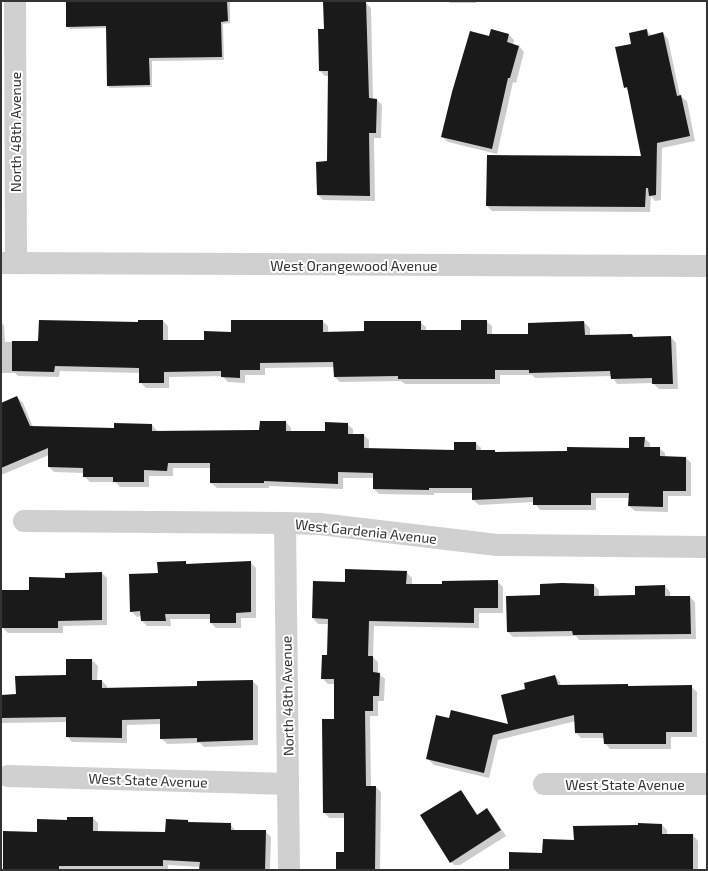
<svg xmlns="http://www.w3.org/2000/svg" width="708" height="871" font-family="'Exo 2',sans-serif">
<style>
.shadow{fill:#0003}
.building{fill:#1a1a1a}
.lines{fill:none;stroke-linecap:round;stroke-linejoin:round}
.minor{stroke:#d0d0d0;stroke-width:22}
.labels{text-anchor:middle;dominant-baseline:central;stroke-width:4;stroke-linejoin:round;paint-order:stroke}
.street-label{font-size:14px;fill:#333;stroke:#fff}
</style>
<rect width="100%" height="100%" fill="#fff"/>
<g class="shadow">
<polygon points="67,1 230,1 230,23 223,24 224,60 152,61 152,87 110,88 108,86 107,28 70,29 67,26"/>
<polygon points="324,1 380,1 365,2 371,8 373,100 377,100 382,105 381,138 374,138 375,201 323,200 318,195 328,162 329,76 325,76 320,71 325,30"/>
<polygon points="448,1 476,1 476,3 450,3"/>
<polygon points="492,30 509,35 514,40 513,45 519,46 524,52 516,83 513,82 497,154 448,142 442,137"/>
<polygon points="646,30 652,36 663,33 668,39 680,96 687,101 695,141 662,148 661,200 655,201 651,196 650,212 492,211 487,206 488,156 642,157 629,91 625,87 632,44"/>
<polygon points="163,321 168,326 168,341 205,341 232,333 322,321 328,326 328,333 365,332 420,322 426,327 426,331 462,331 486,321 492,326 492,335 529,335 584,322 590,328 590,335 632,335 635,338 671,337 676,343 678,389 659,389 653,383 617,384 612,376 535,378 532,375 500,375 500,384 405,384 401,381 340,382 335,377 334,367 265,368 265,375 245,375 245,383 228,382 222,376 169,377 169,388 146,388 140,382 140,373 60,371 59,377 18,376 15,373 1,373 1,322 4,326 5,342 39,342 139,323"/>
<polygon points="17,397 23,403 33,427 115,429 115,424 152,425 158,432 260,431 286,422 291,428 291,432 326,432 347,424 353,429 353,435 364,435 369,440 369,450 455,451 476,443 481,448 481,451 495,451 497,453 630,449 644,438 650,443 650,448 659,448 665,453 665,457 686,458 691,463 691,496 668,496 668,512 635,511 629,506 629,498 596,498 596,510 540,510 534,502 479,505 473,500 473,493 434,493 434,495 379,494 374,489 374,478 343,478 343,489 269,486 269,488 217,488 211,483 211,468 173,468 173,476 149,476 149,487 120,487 115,482 90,482 84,476 84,473 54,472 49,467 49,455 1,475 1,404"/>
<polygon points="185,562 188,565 250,562 256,568 256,618 241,618 241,628 216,628 211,623 211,619 170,619 171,626 147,626 142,621 141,616 137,617 131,611 159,574"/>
<polygon points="406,572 412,578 412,585 443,585 497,581 503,587 503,613 479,613 479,628 374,626 373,657 378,662 378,673 385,679 384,701 378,701 378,716 370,716 371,787 376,787 381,792 380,869 385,870 337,870 345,853 345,818 329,818 324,812 335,720 335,684 328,684 322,678 328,656 329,624 318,624 313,618 314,582 346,583"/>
<polygon points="102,573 107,578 107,625 63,626 63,633 8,633 2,627 66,579"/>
<polygon points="594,585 599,590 599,597 636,596 665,586 670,592 670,597 690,597 695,602 696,639 579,640 576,636 513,637 508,632 541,596"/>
<polygon points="67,660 92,660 98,666 97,681 102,681 107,686 107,689 198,687 252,681 258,686 258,745 204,747 200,743 167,744 161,738 161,724 127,725 127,743 72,742 67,736 67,722 1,723 1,696 17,695 67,676"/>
<polygon points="555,676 560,682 561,686 627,685 630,687 691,686 697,692 697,737 671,737 671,749 610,749 605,743 604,738 581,738 576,733 576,721 498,740 489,778 434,765 428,759 449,719 510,725 526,690"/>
<polygon points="461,791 478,815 487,810 492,815 506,836 460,865 454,865 449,859"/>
<polygon points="93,818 98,823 98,832 166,833 188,821 190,823 230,824 236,831 265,831 271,837 270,870 200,870 201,867 168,865 168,870 4,870 4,832 38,833 68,821"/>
<polygon points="662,825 667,830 667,835 693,835 698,841 698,870 510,870 510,853 543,854 575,841"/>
</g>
<g class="building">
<polygon points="66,1 227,1 228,21 221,22 222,57 149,58 150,85 107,86 106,26 66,27"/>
<polygon points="323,1 366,1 369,98 377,99 376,133 369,133 370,196 317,195 316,162 327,161 328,71 319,71 318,29 324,29"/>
<polygon points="491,29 509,34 507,42 519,46 510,78 508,78 492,149 441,137 452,92 470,31 489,36"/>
<polygon points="647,29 648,36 663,32 677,96 681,95 690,136 657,143 656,195 649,196 648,188 646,188 645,207 486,206 487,155 641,156 627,87 624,88 615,47 631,44 629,33"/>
<polygon points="39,320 138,322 138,320 163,320 163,340 204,340 204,331 231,332 231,320 323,320 323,332 364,331 364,321 421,321 421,330 461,330 461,320 487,320 487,334 528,334 528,323 584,321 585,335 632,334 633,337 671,336 673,384 652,384 652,378 611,379 610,371 529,373 529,370 495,370 495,379 398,379 398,376 334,377 333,362 260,363 260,370 240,370 240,378 221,377 221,371 164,372 164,383 139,383 139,368 55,366 54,372 12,371 12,341 38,341"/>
<polygon points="17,396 30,426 114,428 114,423 152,424 152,431 259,430 260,421 286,421 286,431 325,431 325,422 348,423 348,434 364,434 364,448 454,450 454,442 476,442 476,450 495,450 495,452 567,451 567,447 629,448 629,437 645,437 644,447 660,447 660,456 686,457 686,491 663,491 663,507 628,506 629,493 591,493 591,505 533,505 533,497 472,500 472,488 429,488 429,490 373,489 373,473 338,472 338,484 264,481 264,483 210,483 210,463 168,463 167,471 144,470 144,482 113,482 113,477 83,477 83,468 48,467 48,448 1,468 1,403"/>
<polygon points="186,561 186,564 251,561 251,612 236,613 236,623 210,623 210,614 165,614 166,621 141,621 140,611 130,612 129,574 158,573 157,562"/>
<polygon points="345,569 407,571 406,584 442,584 442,581 498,580 498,608 474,608 474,623 369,621 368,656 373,656 373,672 380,673 379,696 373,696 373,711 365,711 366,786 376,786 375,870 336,870 336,852 344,852 344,813 323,813 322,719 334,719 334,679 321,679 322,655 327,655 328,619 312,618 313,581 345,582"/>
<polygon points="102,572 102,620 58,621 58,628 1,628 1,590 29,590 29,577 65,578 65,573"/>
<polygon points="562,583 594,584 594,596 635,595 635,586 665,585 665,596 690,596 691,634 573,635 572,631 507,632 506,596 540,595 540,584"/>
<polygon points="66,659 92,659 92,680 102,680 102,688 197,686 197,681 253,680 253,740 197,742 197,738 160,739 160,719 122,720 122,738 66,737 66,717 1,718 1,695 16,694 15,676 66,675"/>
<polygon points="555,675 558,685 628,684 628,686 692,685 692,732 666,732 666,744 604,744 603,733 575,733 574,715 493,735 484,773 426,759 436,715 449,718 451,710 508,724 501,695 525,689 524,683"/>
<polygon points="461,790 477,815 487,808 501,830 450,863 420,815"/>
<polygon points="67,817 93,817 93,831 165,832 166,819 188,820 188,822 231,823 231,830 266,830 265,870 199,870 200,862 163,860 163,866 59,866 59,869 3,870 3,831 37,832 37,819 67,820"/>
<polygon points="638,823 662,824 662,834 693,834 693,870 637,870 637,869 509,870 509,852 542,853 543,839 574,840 573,826 638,825"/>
</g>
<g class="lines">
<g class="minor">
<polyline points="15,1 16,263"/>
<polyline points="1,263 707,266"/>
<polyline points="24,521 285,523 320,524 497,545 707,547"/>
<polyline points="285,523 289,870"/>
<polyline points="8,776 288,784"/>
<polyline points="544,784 707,784"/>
</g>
</g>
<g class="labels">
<g class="street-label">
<text transform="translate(15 132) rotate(-90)">North 48th Avenue</text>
<text x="354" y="265">West Orangewood Avenue</text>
<text transform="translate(366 531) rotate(6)">West Gardenia Avenue</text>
<text transform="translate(287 696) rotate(-91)">North 48th Avenue</text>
<text transform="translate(148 780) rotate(2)">West State Avenue</text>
<text x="625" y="784">West State Avenue</text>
</g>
</g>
<rect width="708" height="871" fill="none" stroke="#333333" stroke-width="4"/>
</svg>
